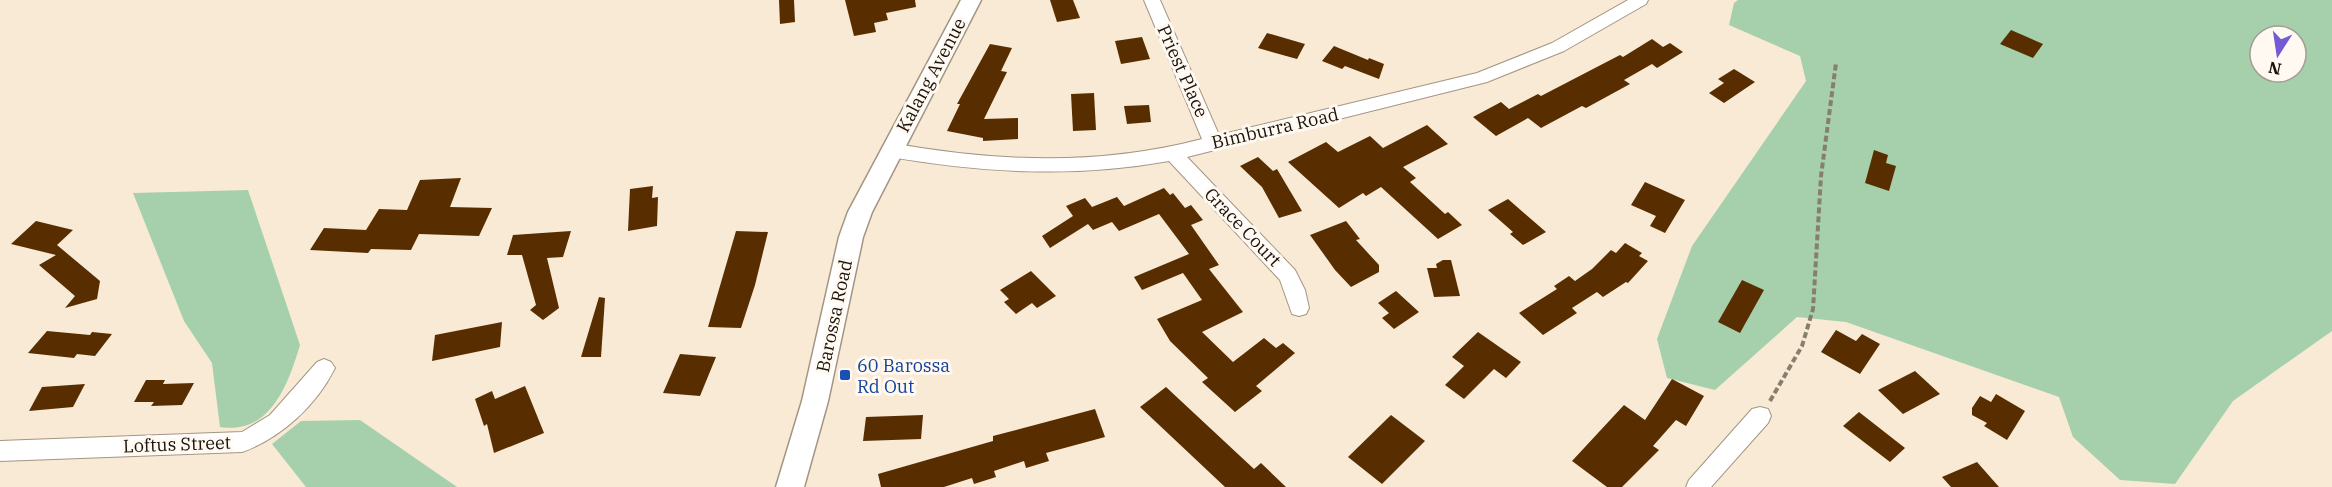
<svg xmlns="http://www.w3.org/2000/svg" width="2332" height="487" font-family="'IBM Plex Serif',serif">
<style>
.green{fill:#a5d0ab;fill-rule:evenodd}
.building{fill:#582e00}
.lines{fill:none;stroke-linecap:round;stroke-linejoin:round}
.minor-casing{stroke:#a39583;stroke-width:2}
.tertiary-casing{stroke:#a39583;stroke-width:3}
.path{stroke:#887e70;stroke-width:4;stroke-dasharray:6 3;stroke-linecap:butt}
.minor{fill:#fff;fill-rule:evenodd}
.tertiary{fill:#fff;fill-rule:evenodd}
.transit-dot{fill:#1a4fb4;stroke:#fff9f1;stroke-width:2}
.labels{text-anchor:middle;dominant-baseline:central;stroke-width:6;stroke-linejoin:round;paint-order:stroke}
.street-label{font-size:18px;fill:#18130c;stroke:#fff9f1}
.transit-label{font-size:18px;fill:#164399;stroke:#fff9f1;text-anchor:start}
</style>
<rect width="100%" height="100%" fill="#f9ead6"/>
<g class="green">
<path d="M1738,0H2332V331L2233,401L2175,484L2120,480L2073,437L2059,397L1846,322L1797,317L1715,390L1667,378L1657,339L1692,246L1806,81L1800,56L1729,25L1734,3ZM2260,36H2296V72H2260Z"/>
<path d="M248,190L300,345C288,385 270,435 220,427L212,363L184,321L133,193Z"/>
<polygon points="360,420 457,487 306,487 272,444 301,421"/>
</g>
<g class="building">
<polygon points="779,0 794,0 795,22 780,24"/>
<polygon points="845,0 915,0 916,7 886,13 888,20 874,23 876,32 854,36"/>
<polygon points="1050,0 1073,0 1080,18 1057,22"/>
<polygon points="2011,30 2043,44 2033,58 2000,44"/>
<polygon points="1267,33 1305,44 1297,59 1258,48"/>
<polygon points="1142,37 1150,59 1121,64 1115,41"/>
<polygon points="1652,39 1663,47 1670,43 1683,52 1657,68 1652,64 1624,80 1630,84 1586,108 1582,106 1541,128 1528,118 1496,136 1473,117 1501,102 1509,109 1538,94 1541,96 1620,55 1623,57"/>
<polygon points="990,44 1012,48 1001,71 1007,72 984,119 1018,118 1018,139 983,141 983,138 947,131 960,104 957,104"/>
<polygon points="1334,46 1368,60 1369,58 1384,64 1379,79 1345,66 1342,69 1322,61"/>
<polygon points="1734,69 1755,82 1724,103 1709,93 1724,83 1718,79"/>
<polygon points="1094,93 1096,130 1073,131 1071,94"/>
<polygon points="1149,105 1151,122 1127,124 1124,106"/>
<polygon points="1427,125 1448,144 1403,167 1416,178 1410,182 1445,214 1448,212 1462,225 1438,239 1381,187 1366,196 1363,193 1339,208 1288,162 1326,142 1338,152 1370,136 1383,148"/>
<polygon points="1874,150 1888,155 1886,163 1896,166 1889,191 1865,183"/>
<polygon points="1258,157 1273,171 1277,169 1302,211 1279,218 1262,187 1240,166"/>
<polygon points="461,178 450,207 492,208 479,236 419,234 411,250 371,249 368,253 310,250 324,228 366,230 379,209 407,210 420,180"/>
<polygon points="1645,182 1685,200 1665,233 1650,226 1656,216 1631,205"/>
<polygon points="653,186 652,198 658,197 657,226 628,231 630,189"/>
<polygon points="1164,188 1170,195 1173,193 1185,208 1191,205 1203,220 1191,225 1219,265 1209,269 1243,312 1202,332 1233,362 1264,338 1276,348 1283,343 1295,353 1256,386 1262,391 1235,412 1202,382 1208,378 1170,341 1157,319 1202,300 1183,273 1142,290 1134,277 1189,254 1159,214 1119,231 1112,222 1093,230 1088,224 1050,248 1042,236 1073,216 1066,206 1085,198 1092,207 1117,197 1124,206"/>
<polygon points="1508,199 1546,232 1523,245 1510,234 1513,232 1488,210"/>
<polygon points="36,221 73,230 57,245 100,281 97,299 65,308 75,296 39,265 56,255 11,244"/>
<polygon points="1346,221 1360,239 1356,240 1379,265 1379,272 1351,287 1335,270 1310,235"/>
<polygon points="571,231 563,257 547,258 559,308 543,320 530,310 536,305 522,255 507,255 513,235"/>
<polygon points="736,231 768,232 755,285 741,328 708,327"/>
<polygon points="1625,243 1642,253 1639,256 1648,261 1628,283 1626,282 1603,297 1597,292 1572,308 1577,313 1543,335 1519,313 1557,289 1554,286 1569,276 1575,281 1592,269 1611,250 1616,253"/>
<polygon points="1443,260 1451,260 1460,296 1434,297 1427,268 1437,268 1436,264"/>
<polygon points="1031,271 1056,296 1037,308 1032,303 1016,314 1004,302 1009,299 1000,290"/>
<polygon points="1742,280 1764,290 1740,333 1718,322"/>
<polygon points="1396,291 1419,312 1394,329 1382,318 1389,313 1378,303"/>
<polygon points="599,297 605,298 601,357 581,357"/>
<polygon points="502,322 500,347 432,361 435,335"/>
<polygon points="1836,330 1856,341 1862,334 1880,344 1860,374 1821,352"/>
<polygon points="47,331 90,335 92,332 112,334 95,356 77,354 74,358 28,353"/>
<polygon points="1478,332 1521,362 1506,378 1494,369 1464,399 1445,385 1464,366 1452,357"/>
<polygon points="680,354 716,357 700,396 663,393"/>
<polygon points="1915,371 1940,394 1903,414 1878,390"/>
<polygon points="1672,379 1704,396 1686,426 1676,420 1653,446 1659,450 1622,487 1607,487 1572,461 1624,405 1645,420"/>
<polygon points="146,380 165,380 163,384 194,383 182,405 151,406 154,402 134,402"/>
<polygon points="85,384 73,407 29,411 42,387"/>
<polygon points="525,386 544,433 494,453 487,424 484,426 475,399 492,391 495,399"/>
<polygon points="1166,387 1254,469 1261,463 1286,487 1225,487 1140,407"/>
<polygon points="1996,394 2025,411 2007,440 1984,426 1987,423 1972,415 1972,408 1980,396 1991,402"/>
<polygon points="1095,409 1105,437 1046,453 1049,461 1026,468 1024,461 994,471 996,477 974,484 972,478 944,487 881,487 878,474 993,441 993,436"/>
<polygon points="1859,412 1905,448 1890,462 1843,426"/>
<polygon points="923,415 921,439 863,441 866,417"/>
<polygon points="1391,415 1425,441 1382,484 1348,457"/>
<polygon points="1977,462 1999,487 1951,487 1942,477"/>
</g>
<g class="lines">
<defs>
<g id="minor">
<path d="M1144,0H1160L1219,135L1477,73L1552,43L1628,0H1648L1646,4L1564,51L1487,82L1187,157L1295,270L1305,290L1309,308L1306,314L1299,316L1292,314L1280,280L1169,161C1075,178 984,173 891,157L885,155L882,150L885,145L891,143C996,162 1099,166 1202,139Z"/>
<path d="M324,359L331,362L335,368C316,406 281,438 242,452L0,461V441L242,432L270,415L317,362Z"/>
<polygon points="1760,407 1768,409 1771,416 1768,423 1711,487 1686,487 1689,480 1752,409"/>
</g>
<polygon id="tertiary" points="961,0 981,0 872,212 863,237 828,401 804,487 776,487 802,401 839,237 848,212"/>
</defs>
<use href="#minor" class="minor-casing"/>
<use href="#tertiary" class="tertiary-casing"/>
<polyline class="path" points="1770,401 1802,346 1813,309 1821,176 1836,63"/>
<use href="#minor" class="minor"/>
<use href="#tertiary" class="tertiary"/>
</g>
<rect class="transit-dot" x="839" y="369" width="12" height="12" rx="3"/>
<g class="labels">
<g class="street-label">
<text transform="translate(1183 71) rotate(66)">Priest Place</text>
<text transform="translate(931 75) rotate(-62)">Kalang Avenue</text>
<text transform="translate(1275 128) rotate(-13)">Bimburra Road</text>
<text transform="translate(1243 227) rotate(46)">Grace Court</text>
<text transform="translate(834 316) rotate(-78)">Barossa Road</text>
<text transform="translate(177 444) rotate(-2)">Loftus Street</text>
</g>
<g class="transit-label">
<text x="857" y="365">60 Barossa<tspan x="857" dy="21">Rd Out</tspan></text>
</g>
</g>
<g transform="translate(2278 54) rotate(192)"><circle r="28" fill="#fff9f1" stroke="#a39d95" stroke-width="1.5"/>
<path d="M0-4.5L10 22L0 15L-10 22Z" fill="#725bd5"/>
<text y="-9" font-size="16" font-weight="bold" text-anchor="middle" fill="#18130c">N</text>
</g>
</svg>
